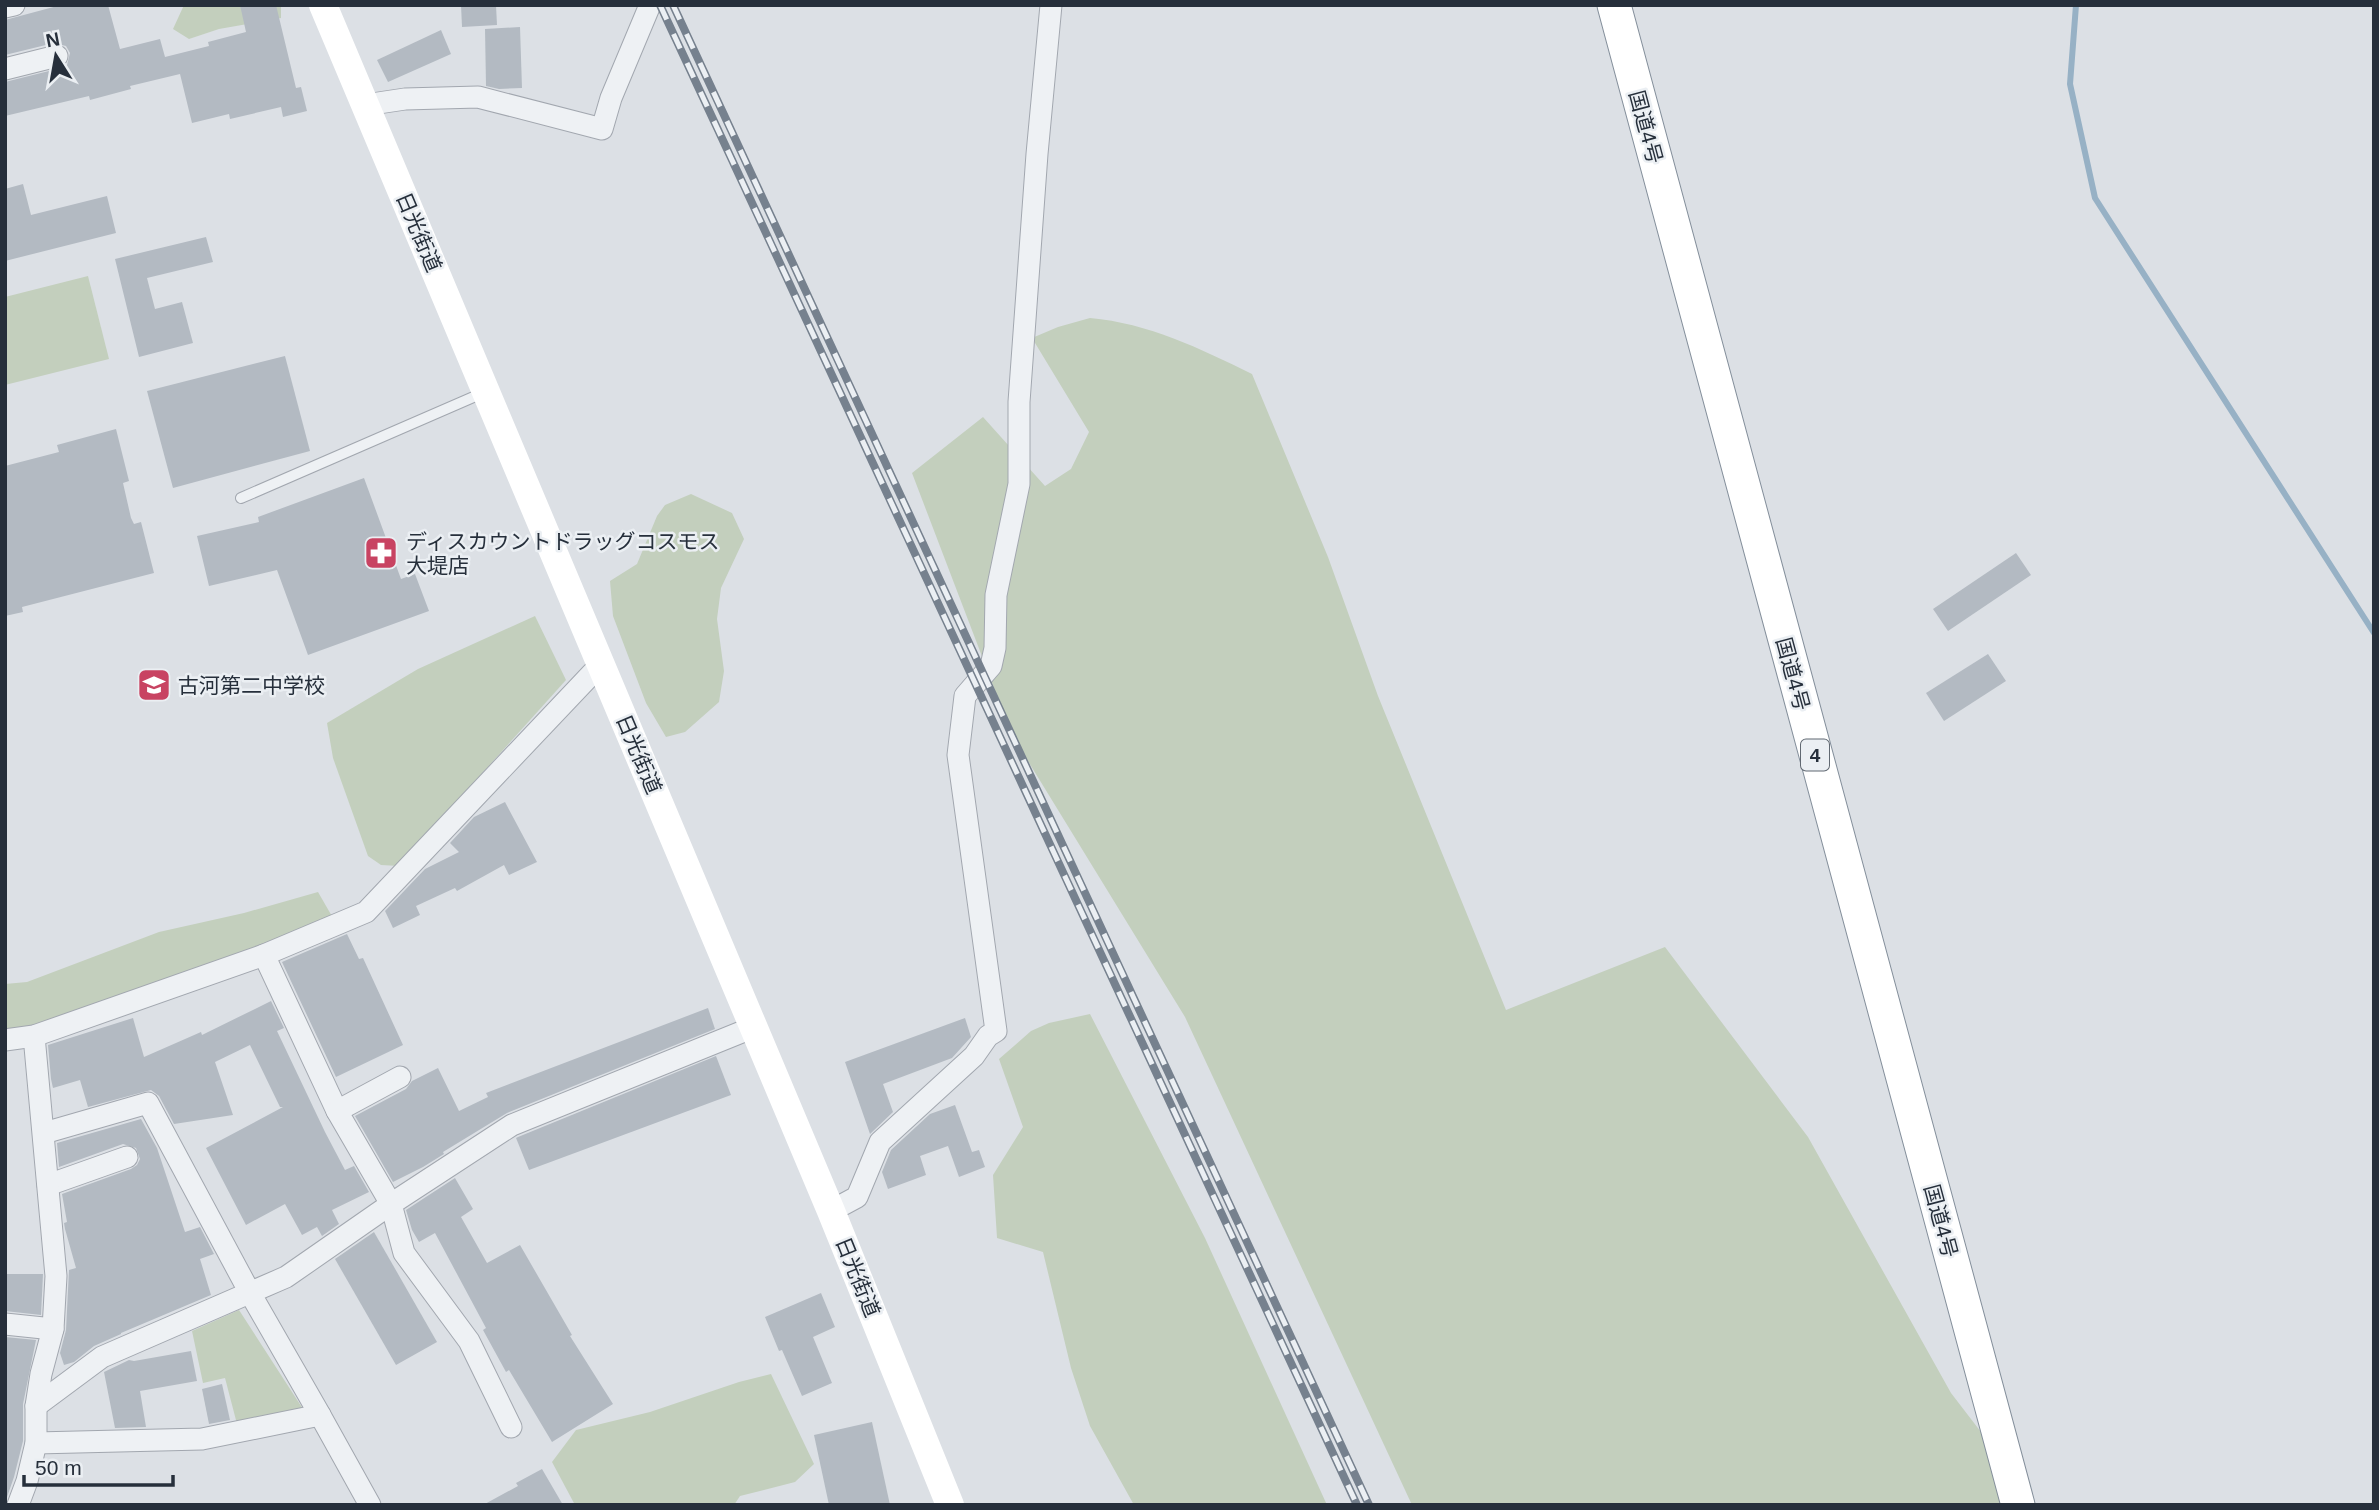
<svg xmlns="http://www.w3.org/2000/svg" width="2379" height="1510" font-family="Helvetica,'Noto Sans JP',sans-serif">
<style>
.green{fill:#c3cfbd}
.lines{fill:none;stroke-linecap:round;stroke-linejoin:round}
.stream{stroke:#97b1c5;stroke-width:6}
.building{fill:#b3bac2}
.service-casing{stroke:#a2a7af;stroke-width:12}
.minor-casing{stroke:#a2a7af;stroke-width:23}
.trunk-casing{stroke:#848f9b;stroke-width:35}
.service{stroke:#eef1f4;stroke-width:10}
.minor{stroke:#eef1f4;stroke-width:21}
.secondary{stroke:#fff;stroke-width:28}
.trunk{stroke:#fff;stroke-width:33}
.rail-casing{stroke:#76818e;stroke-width:8}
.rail{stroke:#ebeff3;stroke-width:5;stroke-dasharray:16;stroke-linecap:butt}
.labels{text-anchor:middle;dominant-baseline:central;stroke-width:5;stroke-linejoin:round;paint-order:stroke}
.shield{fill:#ebeff3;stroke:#616972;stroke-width:2}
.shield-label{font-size:19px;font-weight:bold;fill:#262f3b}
.street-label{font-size:21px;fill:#262f3b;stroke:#ebeff3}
.poi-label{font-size:21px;fill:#262f3b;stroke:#ebeff3;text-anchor:start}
</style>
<rect width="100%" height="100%" fill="#dce0e5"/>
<g class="green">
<polygon points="184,5 281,5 281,18 219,29 189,39 173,29"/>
<polygon points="88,276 109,359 5,385 5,297"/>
<path d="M1090,318C1148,323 1201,349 1252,374L1328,557L1378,696L1506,1010L1665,947L1808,1137L1951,1393L2037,1505H1412L1185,1017L1012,735L912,473L983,417L1045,486L1071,469L1089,432L1032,338L1058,327Z"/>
<polygon points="691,494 732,513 744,539 721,588 717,619 724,671 719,702 685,732 666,737 646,703 613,616 610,581 637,564 657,516 665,505"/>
<polygon points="535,616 566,680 399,866 381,865 368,856 333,758 327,723 418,669"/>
<polygon points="318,892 333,918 188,974 36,1027 5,1032 5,984 27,982 159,932 244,913"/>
<polygon points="1090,1014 1205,1238 1327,1505 1134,1505 1090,1426 1071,1368 1043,1252 997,1238 993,1175 1023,1127 999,1059 1031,1031 1049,1023"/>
<polygon points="239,1310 303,1409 237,1424 225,1378 203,1383 192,1331"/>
<polygon points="771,1374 814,1464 795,1482 740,1496 734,1505 575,1505 552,1462 576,1430 650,1412 739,1382"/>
</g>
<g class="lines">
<polyline class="stream" points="2076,5 2070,84 2095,198 2374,633"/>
</g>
<g class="building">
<polygon points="61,5 108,5 120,49 160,39 165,57 209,46 208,42 246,32 240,5 276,5 296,88 301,87 307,111 283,117 281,107 230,119 229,114 192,123 180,74 130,86 131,89 90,100 89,96 5,116 5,82 61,68 67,65 70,53 66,46 54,43 5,55 5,20"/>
<polygon points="461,5 496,5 497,25 462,27"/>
<polygon points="520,27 522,88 499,89 486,86 485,29"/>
<polygon points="441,30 451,54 388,82 377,60"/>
<polygon points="23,184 31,215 107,196 116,233 5,261 5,189"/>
<polygon points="206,237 213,262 147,278 155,309 182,302 193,343 139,357 115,259"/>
<polygon points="285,356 310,451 173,488 147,391"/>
<polygon points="116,429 129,481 123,483 131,518 134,524 141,522 154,573 22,607 23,612 5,616 5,466 59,452 57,445"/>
<polygon points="364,478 401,579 415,574 429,611 308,655 277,570 209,586 197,536 259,522 258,517"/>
<polygon points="2016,553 2031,575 1948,631 1933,609"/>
<polygon points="1988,654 2006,681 1944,721 1926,693"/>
<polygon points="505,802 537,862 509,875 504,865 457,891 455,888 416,906 420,915 393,928 385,911 425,869 459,852 450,843 474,817"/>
<polygon points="347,934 359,959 363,958 403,1045 336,1077 282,962"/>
<polygon points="271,1001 284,1028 277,1031 325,1132 345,1170 354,1166 369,1192 332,1210 339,1224 322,1236 317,1227 302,1235 285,1204 246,1225 206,1148 283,1107 280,1107 250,1045 215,1062 233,1115 174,1124 159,1096 151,1090 88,1107 80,1080 53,1088 51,1079 48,1045 133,1018 144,1057 201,1032 202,1035"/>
<polygon points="708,1008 715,1029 507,1113 443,1152 444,1154 423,1167 393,1182 355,1116 406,1089 412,1081 438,1068 459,1111 488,1097 486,1093"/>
<polygon points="965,1018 971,1037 952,1058 883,1084 893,1112 870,1134 845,1062"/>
<polygon points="716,1056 731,1095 529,1170 516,1138 518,1137"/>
<polygon points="955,1105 972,1152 979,1150 985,1167 959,1177 948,1146 920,1156 926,1175 888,1189 882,1172 891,1150 930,1114"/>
<polygon points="141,1119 157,1148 185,1232 200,1227 214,1254 200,1259 211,1295 121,1333 121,1334 94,1346 74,1362 64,1365 60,1353 66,1330 69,1270 76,1268 65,1229 64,1223 67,1222 62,1194 131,1169 137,1165 140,1159 136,1148 123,1144 59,1167 57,1143"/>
<polygon points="455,1178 473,1209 461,1217 487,1263 520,1245 572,1335 570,1336 613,1404 552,1442 509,1370 506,1372 483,1330 486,1328 435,1233 419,1242 412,1230 406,1210"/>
<polygon points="374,1232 437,1342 396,1365 335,1259"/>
<polygon points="5,1274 43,1274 41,1315 5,1311"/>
<polygon points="821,1293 835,1327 813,1337 832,1383 802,1396 782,1350 779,1351 765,1317"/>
<polygon points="5,1337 36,1340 23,1404 23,1441 14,1477 6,1500"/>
<polygon points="191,1351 197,1381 140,1391 146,1427 115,1428 104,1372 129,1360 134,1361"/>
<polygon points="222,1384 230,1420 209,1424 202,1389"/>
<polygon points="872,1422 890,1505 829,1505 814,1435"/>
<polygon points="542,1469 563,1505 483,1505 518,1486 516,1483"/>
</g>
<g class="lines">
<defs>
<polyline id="service" points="241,498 485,392"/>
<g id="minor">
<polyline points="5,7 14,5"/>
<polyline points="5,69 57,56"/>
<polyline points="365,105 405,99 478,97 602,129 611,98 650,5"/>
<polyline points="264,955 337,1111"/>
<polyline points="5,1040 34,1036 264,955 366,912 601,664"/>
<polyline points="48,1185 127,1157"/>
<polyline points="831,1211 857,1197 880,1142 974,1056 988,1036 996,1031 958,755 965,696 991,666 995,648 996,595 1019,484 1019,402 1037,154 1051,5"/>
<polyline points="5,1324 53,1329"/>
<polyline points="36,1406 102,1357 286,1277 391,1204 337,1111 400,1077"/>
<polyline points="320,1415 370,1505"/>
<polyline points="511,1427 469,1341 404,1253 391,1204 512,1125 754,1027"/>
<polyline points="36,1443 202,1439 320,1415 250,1293 148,1103 44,1133"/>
<polyline points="18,1505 27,1481 36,1443 36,1406 41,1374 53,1329 56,1276 34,1036"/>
</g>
<polyline id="trunk" points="1614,5 2018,1505"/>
</defs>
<use href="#service" class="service-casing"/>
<use href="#minor" class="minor-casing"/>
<use href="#trunk" class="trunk-casing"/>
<use href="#service" class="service"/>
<use href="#minor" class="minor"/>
<polyline class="secondary" points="323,5 831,1211 950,1505"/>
<use href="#trunk" class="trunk"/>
<defs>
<g id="rail">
<polyline points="660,5 1357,1505"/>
<polyline points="673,5 1369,1505"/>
</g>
</defs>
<use href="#rail" class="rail-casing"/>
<use href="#rail" class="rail"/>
</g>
<defs>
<symbol id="pharmacy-square" viewBox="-11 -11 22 22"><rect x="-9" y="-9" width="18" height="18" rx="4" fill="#c84362" stroke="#ebeff3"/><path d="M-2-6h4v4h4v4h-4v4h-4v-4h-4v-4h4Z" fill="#fff"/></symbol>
<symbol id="school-square" viewBox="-11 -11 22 22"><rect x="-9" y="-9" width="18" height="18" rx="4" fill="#c84362" stroke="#ebeff3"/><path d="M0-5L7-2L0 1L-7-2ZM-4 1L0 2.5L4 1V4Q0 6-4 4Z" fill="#fff"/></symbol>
</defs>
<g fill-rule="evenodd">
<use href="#pharmacy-square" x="362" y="534" width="38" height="38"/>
<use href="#school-square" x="135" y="666" width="38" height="38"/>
</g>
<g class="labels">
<rect class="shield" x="1801" y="739.5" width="28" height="31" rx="5"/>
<g class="shield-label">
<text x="1815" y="755">4</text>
</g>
<g class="street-label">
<text transform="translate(1646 127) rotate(75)">国道4号</text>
<text transform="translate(419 232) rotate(67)">日光街道</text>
<text transform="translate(1793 674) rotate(75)">国道4号</text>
<text transform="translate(639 754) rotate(67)">日光街道</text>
<text transform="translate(1941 1221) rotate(75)">国道4号</text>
<text transform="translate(858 1277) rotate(68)">日光街道</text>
</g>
<g class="poi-label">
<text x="406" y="541">ディスカウントドラッグコスモス<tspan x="406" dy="24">大堤店</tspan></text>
<text x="178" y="685">古河第二中学校</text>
</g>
</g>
<rect width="2379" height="1510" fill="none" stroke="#262f3b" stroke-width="14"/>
<g transform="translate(56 56) rotate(349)" stroke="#ebeff3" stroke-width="5" paint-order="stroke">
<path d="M0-5L12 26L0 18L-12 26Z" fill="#262f3b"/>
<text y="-10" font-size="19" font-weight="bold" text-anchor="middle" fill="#262f3b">N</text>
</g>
<path d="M24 1475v10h149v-10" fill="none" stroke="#262f3b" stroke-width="3.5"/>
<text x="35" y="1475" font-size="21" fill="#262f3b" stroke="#ebeff3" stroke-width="5" paint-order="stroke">50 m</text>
</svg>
